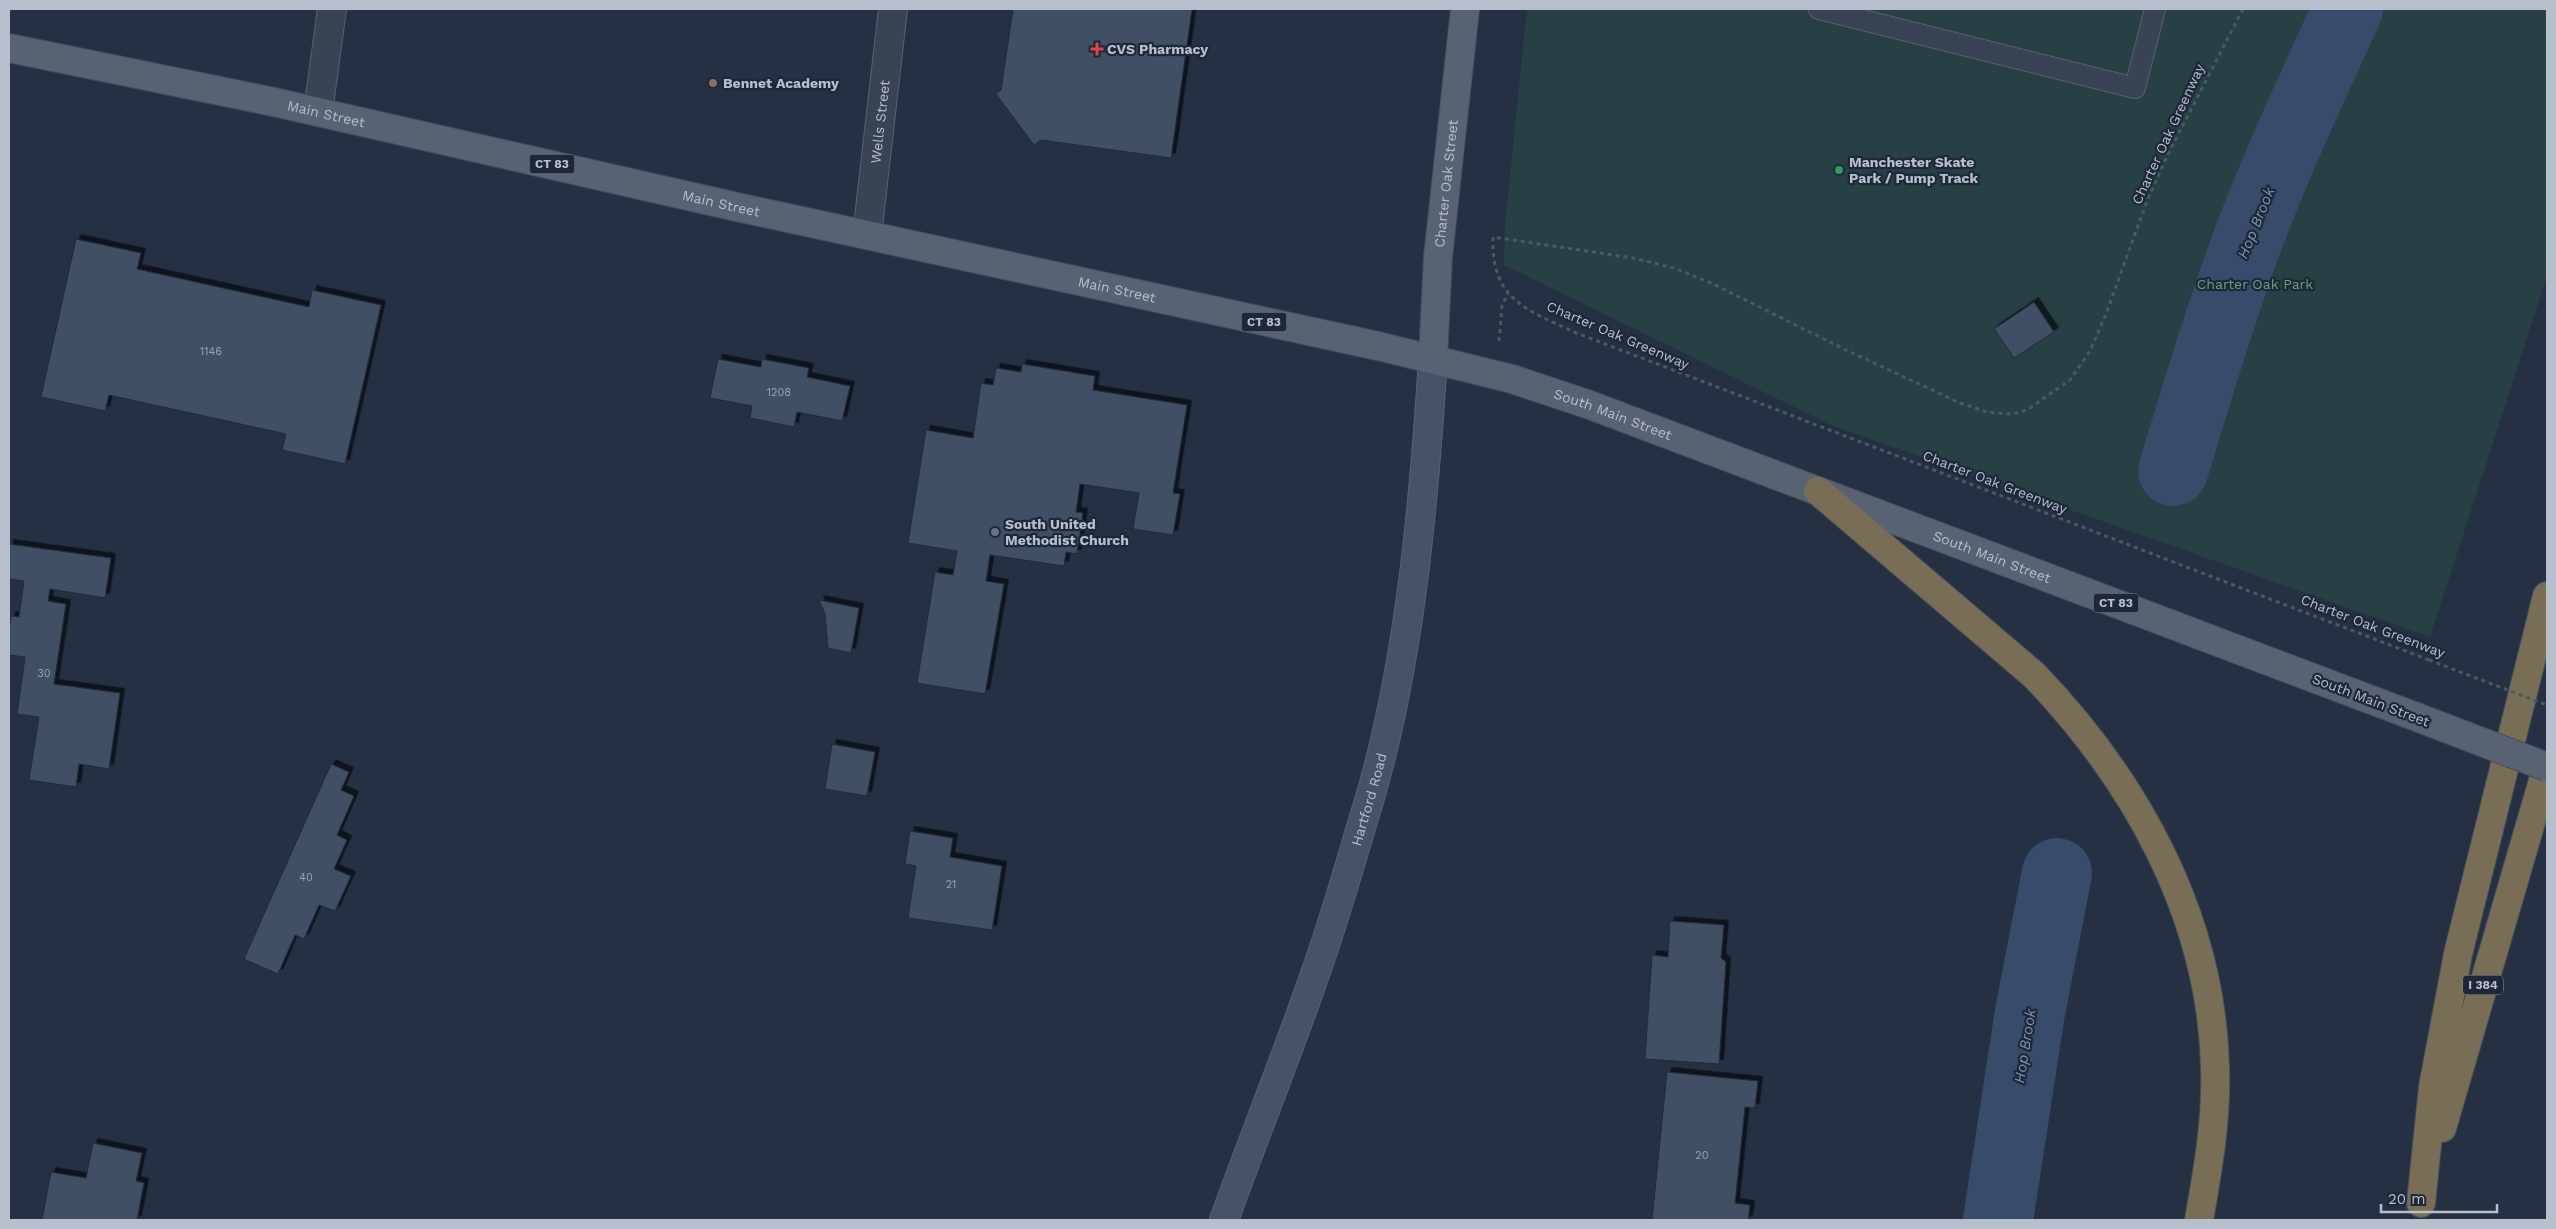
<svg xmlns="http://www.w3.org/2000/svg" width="2556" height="1229" font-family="'Work Sans',sans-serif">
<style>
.green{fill:#274044}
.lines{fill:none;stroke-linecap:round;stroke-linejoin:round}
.river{stroke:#384b6b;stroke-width:70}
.building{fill:#414f63;stroke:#202a3a;filter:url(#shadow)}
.lane-casing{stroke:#586170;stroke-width:22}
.street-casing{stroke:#586170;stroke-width:30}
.secondary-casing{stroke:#586170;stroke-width:30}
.primary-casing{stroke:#434c5c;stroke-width:30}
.highway-casing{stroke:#444e5d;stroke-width:30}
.path{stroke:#455d61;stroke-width:3;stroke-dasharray:4 4;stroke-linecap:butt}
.lane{stroke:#3a4353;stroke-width:20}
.street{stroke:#3a4353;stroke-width:28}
.secondary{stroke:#475266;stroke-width:28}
.primary{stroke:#586273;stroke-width:28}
.highway{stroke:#796d56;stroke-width:28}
.primary-bridge-casing{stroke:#434c5c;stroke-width:30;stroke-linecap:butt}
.path-bridge{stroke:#455d61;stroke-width:3;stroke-dasharray:4 4;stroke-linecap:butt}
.primary-bridge{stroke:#586273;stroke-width:28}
.health-dot{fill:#e0444e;stroke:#1e2838;stroke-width:2}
.education-dot{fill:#8d6e63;stroke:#1e2838;stroke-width:2}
.leisure-dot{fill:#2e9e5b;stroke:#1e2838;stroke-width:2}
.worship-dot{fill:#6b7280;stroke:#1e2838;stroke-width:2}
.labels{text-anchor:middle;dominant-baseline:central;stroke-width:4.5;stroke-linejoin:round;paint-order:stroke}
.number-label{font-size:11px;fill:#9aa3b2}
.shield{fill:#1e2838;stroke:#8992a0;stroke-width:1}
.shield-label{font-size:12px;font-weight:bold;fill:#b7bfcd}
.poi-label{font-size:14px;font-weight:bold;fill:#b7bfcd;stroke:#1e2838;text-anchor:start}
.street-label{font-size:14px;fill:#b7bfcd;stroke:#1e2838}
.park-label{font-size:14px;fill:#6d9f7a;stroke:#1e2838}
.water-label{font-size:15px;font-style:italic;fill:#7c93b5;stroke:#1e2838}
</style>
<defs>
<filter id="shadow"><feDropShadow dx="4.5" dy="-4.5" stdDeviation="0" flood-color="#0009"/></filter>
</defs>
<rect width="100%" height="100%" fill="#253143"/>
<polygon class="green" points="1527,9 2547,9 2547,276 2430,637 1833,426 1504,265 1505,224"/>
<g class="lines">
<g class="river">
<path d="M2173,471C2197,392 2221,312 2250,234C2279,158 2314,83 2348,9"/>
<polyline points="1998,1220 2030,1012 2057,873"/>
</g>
</g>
<g class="building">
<polygon points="1013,9 1192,9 1171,158 1041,140 1034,145 996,94 1001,90"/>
<polygon points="76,239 141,253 137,269 309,307 312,290 381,305 345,464 282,450 286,434 109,395 105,411 41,397"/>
<polygon points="2034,302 2054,332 2014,358 1994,329"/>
<polygon points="718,359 761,367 762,359 809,368 807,377 850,386 842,421 797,412 794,427 750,418 752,406 710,398"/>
<polygon points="1022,364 1095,376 1093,390 1187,405 1173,493 1180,494 1173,535 1133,529 1139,493 1080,484 1076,512 1083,513 1077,554 1066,552 1064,566 990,555 986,581 1004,584 985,694 917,683 935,572 953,575 957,551 908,543 926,430 973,438 981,383 993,385 996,368 1021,372"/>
<polygon points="9,544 111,558 105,598 50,589 48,601 66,604 54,684 120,693 109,769 79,764 76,787 29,780 39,717 17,714 25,657 9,655 9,632 11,616 19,617 24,581 9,579"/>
<polygon points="819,600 859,608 851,653 828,648 825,614"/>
<polygon points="832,744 875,752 867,796 825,789"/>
<polygon points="331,764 349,772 341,790 354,796 337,835 347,840 334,869 351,876 335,911 319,905 304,939 295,935 278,974 244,959"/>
<polygon points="910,831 953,838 950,857 1002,866 992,930 908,918 916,866 905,864"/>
<polygon points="1670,921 1724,925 1721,958 1726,962 1719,1064 1645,1059 1652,955 1668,957"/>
<polygon points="1667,1072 1758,1081 1755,1108 1745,1107 1735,1203 1750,1205 1748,1220 1652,1220"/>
<polygon points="93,1143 142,1153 136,1181 144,1183 137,1220 42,1220 51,1172 86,1178"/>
</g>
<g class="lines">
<defs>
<polyline id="lane" points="1819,9 2135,88 2155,9"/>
<g id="street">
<polyline points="318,112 332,9"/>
<path id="s1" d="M867,235L893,9"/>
</g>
<g id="secondary">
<path id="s2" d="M1224,1220C1253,1139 1286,1058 1314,977C1335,919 1351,860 1369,801C1410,662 1424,503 1433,358"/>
</g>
<g id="primary">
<path id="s3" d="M9,48L274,102L737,207L1378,346L1512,379L1590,405L2414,716"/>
<path id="s4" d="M1433,358L1438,257L1465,9"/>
</g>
<g id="highway">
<path d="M1818,491L2034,675C2136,781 2211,916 2215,1066C2217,1118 2208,1169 2199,1220"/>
<polyline points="2442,1128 2547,767"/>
<polyline points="2421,1203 2433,1087 2458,954 2547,596"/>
</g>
</defs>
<use href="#lane" class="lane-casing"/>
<use href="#street" class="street-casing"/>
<use href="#secondary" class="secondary-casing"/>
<use href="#primary" class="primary-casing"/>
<use href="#highway" class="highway-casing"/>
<g class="path">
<path d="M2243,9L2167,156L2147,201L2106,314L2090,351L2070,380L2030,408L2021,412L2009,414L1987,412L1960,403L1844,349L1711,283L1674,268L1633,258L1493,237C1491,299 1525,309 1574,332L2429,660"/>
<polyline points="1499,341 1502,306 1508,293"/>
</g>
<use href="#lane" class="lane"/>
<use href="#street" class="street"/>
<use href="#secondary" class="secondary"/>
<use href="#primary" class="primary"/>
<use href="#highway" class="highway"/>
<defs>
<polyline id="primary-bridge" points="2414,716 2547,767"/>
</defs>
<use href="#primary-bridge" class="primary-bridge-casing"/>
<polyline class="path-bridge" points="2429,660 2547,705"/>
<use href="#primary-bridge" class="primary-bridge"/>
</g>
<path class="health-dot" d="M1094.5 41.5h5v5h5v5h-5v5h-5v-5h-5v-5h5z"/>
<circle class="education-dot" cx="713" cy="83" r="5"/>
<circle class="leisure-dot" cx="1839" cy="170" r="5"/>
<circle class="worship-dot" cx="995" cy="532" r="5"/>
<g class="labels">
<g class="number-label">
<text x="211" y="351">1146</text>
<text x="779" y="392">1208</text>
<text x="44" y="673">30</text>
<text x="306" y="877">40</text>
<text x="951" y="884">21</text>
<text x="1702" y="1155">20</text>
</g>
<g class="shield">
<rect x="529.5" y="154.5" width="45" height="19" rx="4"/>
<rect x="1241.5" y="312.5" width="45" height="19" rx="4"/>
<rect x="2093.5" y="593.5" width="45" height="19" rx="4"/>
<rect x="2463" y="975.5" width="40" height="19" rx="4"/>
</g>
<g class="shield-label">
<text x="552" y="164">CT 83</text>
<text x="1264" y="322">CT 83</text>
<text x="2116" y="603">CT 83</text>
<text x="2483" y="985">I 384</text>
</g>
<g class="poi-label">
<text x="1107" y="49">CVS Pharmacy</text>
<text x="723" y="83">Bennet Academy</text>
<text x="1849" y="162">Manchester Skate<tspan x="1849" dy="16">Park / Pump Track</tspan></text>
<text x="1005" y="524">South United<tspan x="1005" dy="16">Methodist Church</tspan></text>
</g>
<g class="street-label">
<text stroke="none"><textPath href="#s3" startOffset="324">Main Street</textPath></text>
<text stroke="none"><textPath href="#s1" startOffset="114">Wells Street</textPath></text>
<text transform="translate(2168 134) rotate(-65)">Charter Oak Greenway</text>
<text stroke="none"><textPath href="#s4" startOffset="175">Charter Oak Street</textPath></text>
<text stroke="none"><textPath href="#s3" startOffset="729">Main Street</textPath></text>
<text stroke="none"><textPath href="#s3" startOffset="1134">Main Street</textPath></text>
<text transform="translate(1618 335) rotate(23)">Charter Oak Greenway</text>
<text stroke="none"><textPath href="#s3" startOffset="1646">South Main Street</textPath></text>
<text transform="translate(1995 482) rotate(21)">Charter Oak Greenway</text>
<text stroke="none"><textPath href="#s3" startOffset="2051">South Main Street</textPath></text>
<text transform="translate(2373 626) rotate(21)">Charter Oak Greenway</text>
<text transform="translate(2371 700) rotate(21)">South Main Street</text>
<text stroke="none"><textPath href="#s2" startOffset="445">Hartford Road</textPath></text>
</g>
<g class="park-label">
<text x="2255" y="284">Charter Oak Park</text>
</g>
<g class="water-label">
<text transform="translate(2256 223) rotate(-68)">Hop Brook</text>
<text transform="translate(2025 1046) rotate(-81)">Hop Brook</text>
</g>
</g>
<rect width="2556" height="1229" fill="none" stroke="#b7bfcd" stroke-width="20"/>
<path d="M2381 1204v8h116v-8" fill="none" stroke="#b7bfcd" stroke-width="2.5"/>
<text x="2388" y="1204" font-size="15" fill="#b7bfcd" stroke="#1e2838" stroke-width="4" paint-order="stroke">20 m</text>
</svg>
